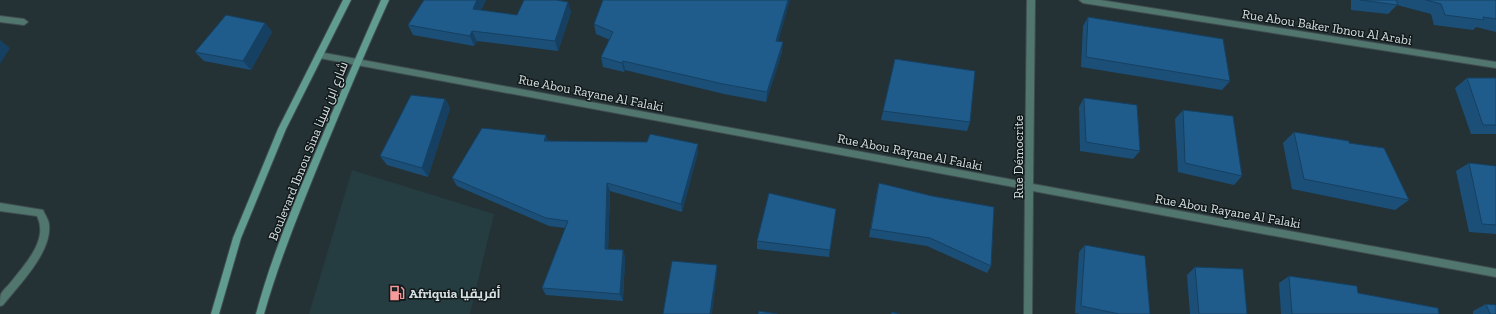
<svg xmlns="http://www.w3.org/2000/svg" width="1496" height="314" font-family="'Zilla Slab',Cairo,serif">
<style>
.built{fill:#253c41}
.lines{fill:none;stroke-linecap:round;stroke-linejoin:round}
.street-casing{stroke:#404e52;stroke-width:2}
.secondary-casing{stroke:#404e52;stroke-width:2}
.street{fill:#51766e;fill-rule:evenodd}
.secondary{fill:#609d90;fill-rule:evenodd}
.wall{fill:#1b4f78}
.shaded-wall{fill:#164061}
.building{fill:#1f5c8b;stroke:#164061}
.labels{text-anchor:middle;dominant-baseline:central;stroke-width:3;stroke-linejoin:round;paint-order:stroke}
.street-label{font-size:13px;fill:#d6e0e2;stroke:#12191a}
.poi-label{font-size:13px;font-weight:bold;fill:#d6e0e2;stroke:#12191a;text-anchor:start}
</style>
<rect width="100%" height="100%" fill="#243236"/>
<polygon class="built" points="352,170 494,214 470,314 309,314"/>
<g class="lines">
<defs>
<g id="street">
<polygon points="1027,0 1035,0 1033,184 1496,269 1496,277 1033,191 1032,314 1024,314 1025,189 319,58 315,55 319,52 1025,182"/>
<polygon points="1079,0 1100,0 1496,62 1496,68 1083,3"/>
<polygon points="0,16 24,19 28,22 24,25 0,22"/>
<path d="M0,203L43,210C45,215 49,220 49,225C52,252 19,285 3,305L0,306C0,302 0,297 1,294C3,290 8,286 11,282C25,264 49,240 37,216L0,211Z"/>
</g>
<g id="secondary">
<polygon points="343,0 351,0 286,129 241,238 219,314 211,314 233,238 278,129"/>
<path d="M381,0H389C366,50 345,100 324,151C302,205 280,258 264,314H256C271,258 293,205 316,151C337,100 359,50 381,0Z"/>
</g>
</defs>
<use href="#street" class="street-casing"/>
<use href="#secondary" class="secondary-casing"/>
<use href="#street" class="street"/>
<use href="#secondary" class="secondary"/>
</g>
<g class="wall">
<polygon points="424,0 486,0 481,10 517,15 571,12 558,51 477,41 474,46 413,35 408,25"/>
<polygon points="1351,0 1496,0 1496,32 1476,27 1473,30 1434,25 1431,14 1397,5 1388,14 1351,10"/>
<polygon points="1088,17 1230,81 1222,90 1081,67 1083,26"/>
<polygon points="265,23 272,32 251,70 204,61 195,52"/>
<polygon points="594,24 779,41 782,52 766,102 724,94 625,70 624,72 603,67 601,57 610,40 596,34"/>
<polygon points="895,59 970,122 967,131 881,120"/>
<polygon points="1467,78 1496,78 1496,134 1471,134 1455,88"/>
<polygon points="1084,98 1140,151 1133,159 1080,151 1079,107"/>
<polygon points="445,99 450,108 428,177 387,165 380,156"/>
<polygon points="1183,110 1242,176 1234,185 1178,172 1175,119"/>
<polygon points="1294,132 1349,143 1409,200 1395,210 1292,189 1283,143"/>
<polygon points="549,141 698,144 698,152 682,212 610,191 608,249 623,250 625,258 623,301 546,295 542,288 565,228 549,226 457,186 452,178"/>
<polygon points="1469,163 1496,166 1496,234 1469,232 1456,171"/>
<polygon points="879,183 991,266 987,273 927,246 869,237 877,191"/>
<polygon points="757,241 830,250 829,257 757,249"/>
<polygon points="1085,245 1150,314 1080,314 1075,313 1079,252"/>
<polygon points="1195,267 1247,314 1190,314 1187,275"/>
<polygon points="1289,276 1358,293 1439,314 1281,314 1279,283"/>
<polygon points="1486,304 1496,314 1473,314 1473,311"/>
</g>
<g class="shaded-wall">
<polygon points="477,0 486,0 477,19 473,9"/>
<polygon points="788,0 790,0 776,50 776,41"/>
<polygon points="568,2 571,12 558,51 555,41"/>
<polygon points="265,23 272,32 251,70 243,61"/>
<polygon points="472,31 477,41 474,46 470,36"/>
<polygon points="0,40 10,48 0,64"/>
<polygon points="783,42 782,52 766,102 767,92"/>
<polygon points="623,61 625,70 624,72 622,63"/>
<polygon points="445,99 450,108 428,177 422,168"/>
<polygon points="546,135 550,144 544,141"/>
<polygon points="698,144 698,152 682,212 681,204"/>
<polygon points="607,183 610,191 608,256 605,249"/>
<polygon points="623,250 625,258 623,301 620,294"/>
<polygon points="717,265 717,273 712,314 710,314"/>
</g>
<g class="building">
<polygon points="424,0 477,0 473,9 517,15 524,0 556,0 568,2 555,41 472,31 470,36 408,25"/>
<polygon points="603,0 788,0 776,41 783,42 767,92 723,84 623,61 622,63 601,57 613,32 594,24"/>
<polygon points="1360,0 1396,0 1398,5"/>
<polygon points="1426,0 1496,0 1496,19 1483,17 1484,20 1445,15 1441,4"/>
<polygon points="226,15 265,23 243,61 195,52"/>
<polygon points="1088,17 1223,39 1230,81 1086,57"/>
<polygon points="895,59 975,71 970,122 883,111"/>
<polygon points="1467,78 1496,78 1496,125 1483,125"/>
<polygon points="411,95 445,99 422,168 380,156"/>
<polygon points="1084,98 1137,105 1140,151 1086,142"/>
<polygon points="1183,110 1233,116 1242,176 1185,163"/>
<polygon points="482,128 546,135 544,141 647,142 650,134 698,144 681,204 607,183 605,249 623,250 620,294 542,288 568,221 546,218 452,178"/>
<polygon points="1294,132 1349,141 1349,143 1384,148 1409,200 1304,179"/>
<polygon points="1469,163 1496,166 1496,225 1482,224"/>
<polygon points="879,183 932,196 994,207 991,266 930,238 871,229"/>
<polygon points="769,193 836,209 830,250 757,241"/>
<polygon points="1085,245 1145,256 1150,314 1119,314 1081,306"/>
<polygon points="672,261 717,265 710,314 663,314"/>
<polygon points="1195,267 1243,269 1247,314 1199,314"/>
<polygon points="1289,276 1357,286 1358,293 1438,308 1439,314 1292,314"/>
<polygon points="1486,304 1496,305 1496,314 1490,314"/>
<polygon points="759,311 778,314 758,314"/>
<polygon points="892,312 900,314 891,314"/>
</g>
<defs>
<symbol id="fuel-bare" viewBox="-9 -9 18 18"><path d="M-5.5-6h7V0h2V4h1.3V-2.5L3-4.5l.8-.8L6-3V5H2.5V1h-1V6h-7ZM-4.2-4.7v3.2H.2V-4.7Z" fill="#f59b9b" stroke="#12191a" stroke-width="2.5" paint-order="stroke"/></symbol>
</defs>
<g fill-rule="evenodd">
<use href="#fuel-bare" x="386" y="282" width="22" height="22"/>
</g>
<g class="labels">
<g class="street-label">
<text transform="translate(1327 27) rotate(9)">Rue Abou Baker Ibnou Al Arabi</text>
<text transform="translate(591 93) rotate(11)">Rue Abou Rayane Al Falaki</text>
<text transform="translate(308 151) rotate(-68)">Boulevard Ibnou Sina شارع ابن سينا</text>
<text transform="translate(910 152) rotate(11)">Rue Abou Rayane Al Falaki</text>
<text transform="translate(1018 157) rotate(-90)">Rue Démocrite</text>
<text transform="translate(1228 211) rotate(10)">Rue Abou Rayane Al Falaki</text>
</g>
<g class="poi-label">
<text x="409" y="293">Afriquia أفريقيا</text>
</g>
</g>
</svg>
